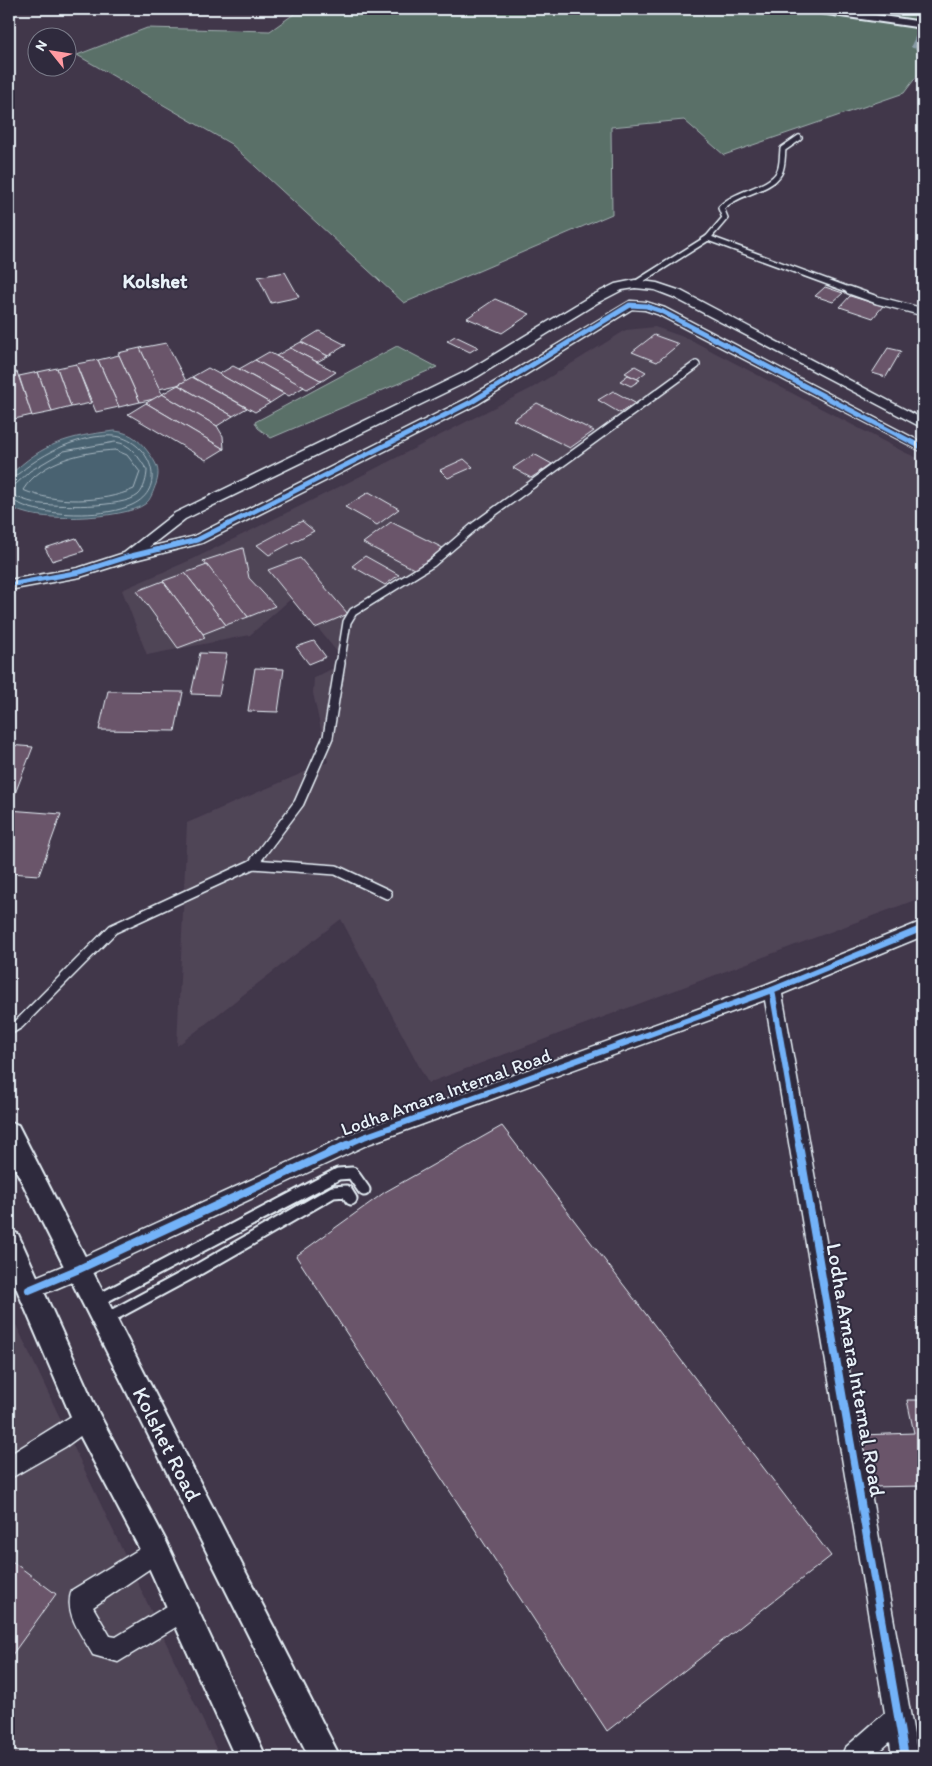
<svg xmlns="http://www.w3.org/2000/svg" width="932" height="1766" font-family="Itim,sans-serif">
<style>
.built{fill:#504457}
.green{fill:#5a6f68;stroke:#a1b0b0}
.water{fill:#496271;stroke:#899ba7}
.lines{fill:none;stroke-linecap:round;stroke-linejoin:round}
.shore{stroke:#a8b8c2;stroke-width:1}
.stream{stroke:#899ba7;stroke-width:4}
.building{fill:#6a556a;stroke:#e8f1f8}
.service-far3-casing{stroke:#e8f1f8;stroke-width:8}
.service-far2-casing{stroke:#e8f1f8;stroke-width:10}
.service-far1-casing{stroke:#e8f1f8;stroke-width:12}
.service-casing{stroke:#e8f1f8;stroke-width:15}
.minor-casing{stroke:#e8f1f8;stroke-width:3}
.tertiary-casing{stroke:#e8f1f8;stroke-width:4}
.path{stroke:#e8f1f8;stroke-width:4;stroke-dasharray:6 5;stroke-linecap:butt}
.service-far3{stroke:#2f2a3d;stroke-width:5}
.service-far2{stroke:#2f2a3d;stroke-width:7}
.service-far1{stroke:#2f2a3d;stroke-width:9}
.service{stroke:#2f2a3d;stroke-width:11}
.minor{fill:#2f2a3d;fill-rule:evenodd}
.tertiary{fill:#2f2a3d;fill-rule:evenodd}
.cycleway-far2-casing{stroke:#2f2a3d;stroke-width:8}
.cycleway-far1-casing{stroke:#2f2a3d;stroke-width:9}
.cycleway-casing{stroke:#2f2a3d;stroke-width:11}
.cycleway-far2{stroke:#73b2f8;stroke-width:5}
.cycleway-far1{stroke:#73b2f8;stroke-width:6}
.cycleway{stroke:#73b2f8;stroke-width:8}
.labels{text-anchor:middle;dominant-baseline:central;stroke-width:4;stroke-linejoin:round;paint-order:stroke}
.street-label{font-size:19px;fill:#e8f1f8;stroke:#2f2a3d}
.far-district-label{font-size:20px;font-weight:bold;fill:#e8f1f8;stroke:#2f2a3d}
.near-street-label{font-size:22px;fill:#e8f1f8;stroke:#2f2a3d}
</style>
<rect width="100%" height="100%" fill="#41374a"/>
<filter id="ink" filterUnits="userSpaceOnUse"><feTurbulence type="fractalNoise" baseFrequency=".02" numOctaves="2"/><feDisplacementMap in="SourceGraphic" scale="10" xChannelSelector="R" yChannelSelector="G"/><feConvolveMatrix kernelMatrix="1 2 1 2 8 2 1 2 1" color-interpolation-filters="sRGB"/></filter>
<g filter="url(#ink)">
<g class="built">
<polygon points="655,327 689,339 906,453 923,460 923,897 428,1083 341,919 177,1046 187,823 328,762 313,693 314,678 345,662 293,597 250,635 147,655 122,590 193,559 351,481 532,388 626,330"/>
<polygon points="10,1312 220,1757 9,1757"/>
</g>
<g class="green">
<polygon points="301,9 923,9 923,68 904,93 724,155 684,120 611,127 612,214 404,303 231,144 77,55 147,28 270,31"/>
<polygon points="397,346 437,367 271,438 258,428 255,422"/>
</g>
<path class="water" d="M115,431C133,433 141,442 151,456C158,466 160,472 156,484C153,491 151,500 145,504C126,519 28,524 11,506C6,500 9,483 9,476C43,443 69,436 115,431Z"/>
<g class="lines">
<g class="shore">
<path d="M115,450L127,455L140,472L134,489C102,503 55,504 23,490C42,460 83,452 115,450Z"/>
<path d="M9,479C18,476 23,469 31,464C50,451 71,441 94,437C102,436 112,435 120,437C152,446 167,489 132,505C106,517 58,516 30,508C23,506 17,502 9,500"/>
<path d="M9,485L16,484L30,471L64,451L115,442C132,444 138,457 147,470C147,477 144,490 138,495C123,508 55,507 35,503C26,501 17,497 9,494"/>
</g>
<polyline class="stream" points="921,29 913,46 923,48"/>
</g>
<g class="building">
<polygon points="285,272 299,297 271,303 258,277"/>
<polygon points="825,287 843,293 833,302 815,296"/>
<polygon points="850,296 883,306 873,318 840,307"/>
<polygon points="495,299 530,314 502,333 467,318"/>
<polygon points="319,331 346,345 328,356 301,342"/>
<polygon points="654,335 679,344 657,362 632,352"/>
<polygon points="455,336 478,347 470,352 447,341"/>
<polygon points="301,342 328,356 317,362 290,348"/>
<polygon points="166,343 186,381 177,385 159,389 140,348"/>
<polygon points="140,348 162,394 154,399 140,402 118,353"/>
<polygon points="290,348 317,362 336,372 322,381 276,356"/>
<polygon points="888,348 901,351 886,377 872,373"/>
<polygon points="269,352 276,356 322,381 307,389 255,360"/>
<polygon points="119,355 140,402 119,407 98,360"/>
<polygon points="98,360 119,407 96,412 76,364"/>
<polygon points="255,360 304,387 289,396 239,369"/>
<polygon points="76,364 91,403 71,407 57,368"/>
<polygon points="233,366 239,369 284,394 270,403 219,374"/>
<polygon points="635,366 646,372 637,379 625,373"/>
<polygon points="57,368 71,407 52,412 38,372"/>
<polygon points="208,368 219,374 270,403 255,412 192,377"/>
<polygon points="17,372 32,415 10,420 9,374"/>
<polygon points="38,372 52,412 32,416 19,376"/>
<polygon points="628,375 640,380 631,386 620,381"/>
<polygon points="192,377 247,408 233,416 178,385"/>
<polygon points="178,385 233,416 217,426 162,394"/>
<polygon points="613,391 635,403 620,413 598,400"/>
<polygon points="162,394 217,426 223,436 224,449 146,403"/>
<polygon points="146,403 224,449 206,460 128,414"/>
<polygon points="537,403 594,431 570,448 513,420"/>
<polygon points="534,454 552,464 531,478 513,468"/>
<polygon points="464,459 473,467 448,478 440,470"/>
<polygon points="369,492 399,509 377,525 345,507"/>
<polygon points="302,521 314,531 269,555 257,545"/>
<polygon points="391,522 443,548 416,570 363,543"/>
<polygon points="76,538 84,551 52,561 45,548"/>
<polygon points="243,548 249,578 275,606 248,617 203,561"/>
<polygon points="365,556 399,575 385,585 352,566"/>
<polygon points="300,558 348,614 315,628 268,570"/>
<polygon points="207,565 248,617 226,625 185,573"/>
<polygon points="185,573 226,625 203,634 163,581"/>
<polygon points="163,581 203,634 205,638 178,648 137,591"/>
<polygon points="314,641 326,657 309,664 296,647"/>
<polygon points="200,653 227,654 219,695 191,694"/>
<polygon points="255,668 284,669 278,712 248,711"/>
<polygon points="108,691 183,692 175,731 99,730"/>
<polygon points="9,745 33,747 9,809"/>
<polygon points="9,810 61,814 39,875 9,873"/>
<polygon points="502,1126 831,1556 607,1731 296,1256 385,1192"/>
<polygon points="907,1400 923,1400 923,1486 870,1487 861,1435 914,1433"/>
<polygon points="9,1559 56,1594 9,1659"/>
</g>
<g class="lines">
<defs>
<g id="service-far3">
<path d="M799,138L783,149C782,156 783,166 779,173C769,190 736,192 721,208L725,218L708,238L852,291"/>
<polyline points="635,284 708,238"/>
</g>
<g id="service-far2">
<polyline points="849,290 877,300 923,312"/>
<polyline points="340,665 347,622 353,612 432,563 476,525 696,365"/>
</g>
<g id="service-far1">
<polyline points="253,864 299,803 328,737 340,663"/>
<polyline points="9,1030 19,1024 113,929 253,864 336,870 387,894"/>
</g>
<g id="service">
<polyline points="95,1302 338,1174 352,1173 364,1190"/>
<polyline points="104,1320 199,1269 333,1192 346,1191 351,1199"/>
</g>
<g id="minor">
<polygon points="635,280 657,283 681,291 923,419 923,428 673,297 655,290 635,288 622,290 597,303 477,377 185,519 149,547 192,537 468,398 630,301 646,302 665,308 923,443 923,452 657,314 645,310 632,309 478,404 202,543 131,561 80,577 9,590 9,580 78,568 124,553 175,513 467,371 589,297 615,284"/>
<polygon points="923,921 923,936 782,994 918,1757 892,1757 890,1742 873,1757 841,1757 845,1748 885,1713 765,1000 371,1143 86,1276 29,1300 21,1297 18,1290 21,1283 72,1262 357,1131 765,985"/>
<polygon points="86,1407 94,1410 97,1418 94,1426 65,1447 9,1479 9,1455"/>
<path d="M156,1539L164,1543L168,1551L164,1559L93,1607L110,1636L116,1637L182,1597L191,1600L194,1609L191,1618L118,1662L93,1655C82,1635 63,1613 72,1590Z"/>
</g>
<g id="tertiary">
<polygon points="807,9 835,9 923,22 923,28 813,12"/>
<polygon points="9,1122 18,1125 340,1757 309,1757 9,1156"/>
<polygon points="9,1230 18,1234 96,1408 166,1541 266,1757 235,1757 146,1561 76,1428 9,1271"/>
</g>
</defs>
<use href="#service-far3" class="service-far3-casing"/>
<use href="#service-far2" class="service-far2-casing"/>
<use href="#service-far1" class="service-far1-casing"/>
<use href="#service" class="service-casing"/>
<use href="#minor" class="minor-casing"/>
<use href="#tertiary" class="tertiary-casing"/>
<polyline class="path" points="915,1685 923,1685"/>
<use href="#service-far3" class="service-far3"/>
<use href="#service-far2" class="service-far2"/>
<use href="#service-far1" class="service-far1"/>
<use href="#service" class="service"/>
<use href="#minor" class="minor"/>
<use href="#tertiary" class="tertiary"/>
<defs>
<polyline id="cycleway-far2" points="9,585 80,572 127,557 197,540 473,401 630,305 646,306 661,311 923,448"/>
<g id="cycleway-far1">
<polyline points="772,990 799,1146"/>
<polyline points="344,1146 364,1137 772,990 923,928"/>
</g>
<g id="cycleway">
<polyline points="799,1145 905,1757"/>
<polyline points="29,1290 79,1269 347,1145"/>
</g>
</defs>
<use href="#cycleway-far2" class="cycleway-far2-casing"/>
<use href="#cycleway-far1" class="cycleway-far1-casing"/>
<use href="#cycleway" class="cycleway-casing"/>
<use href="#cycleway-far2" class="cycleway-far2"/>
<use href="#cycleway-far1" class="cycleway-far1"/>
<use href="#cycleway" class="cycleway"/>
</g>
</g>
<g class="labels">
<g class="street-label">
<text transform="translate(446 1092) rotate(-20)">Lodha Amara Internal Road</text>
</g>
<g class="far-district-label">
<text x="155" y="281">Kolshet</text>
</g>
<g class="near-street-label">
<text transform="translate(856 1370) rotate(80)">Lodha Amara Internal Road</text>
<text transform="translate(167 1444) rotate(63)">Kolshet Road</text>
</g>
</g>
<rect width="932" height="1766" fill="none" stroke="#2f2a3d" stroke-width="30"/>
<rect x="15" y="15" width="902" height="1736" fill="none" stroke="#e8f1f8" stroke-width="2" filter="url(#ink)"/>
<g transform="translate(52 52) rotate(300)"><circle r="24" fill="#2f2a3d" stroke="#797a88"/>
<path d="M0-4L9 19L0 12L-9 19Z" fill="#ff9aa2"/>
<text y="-8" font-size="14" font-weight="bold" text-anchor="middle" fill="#e8f1f8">N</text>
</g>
</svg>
